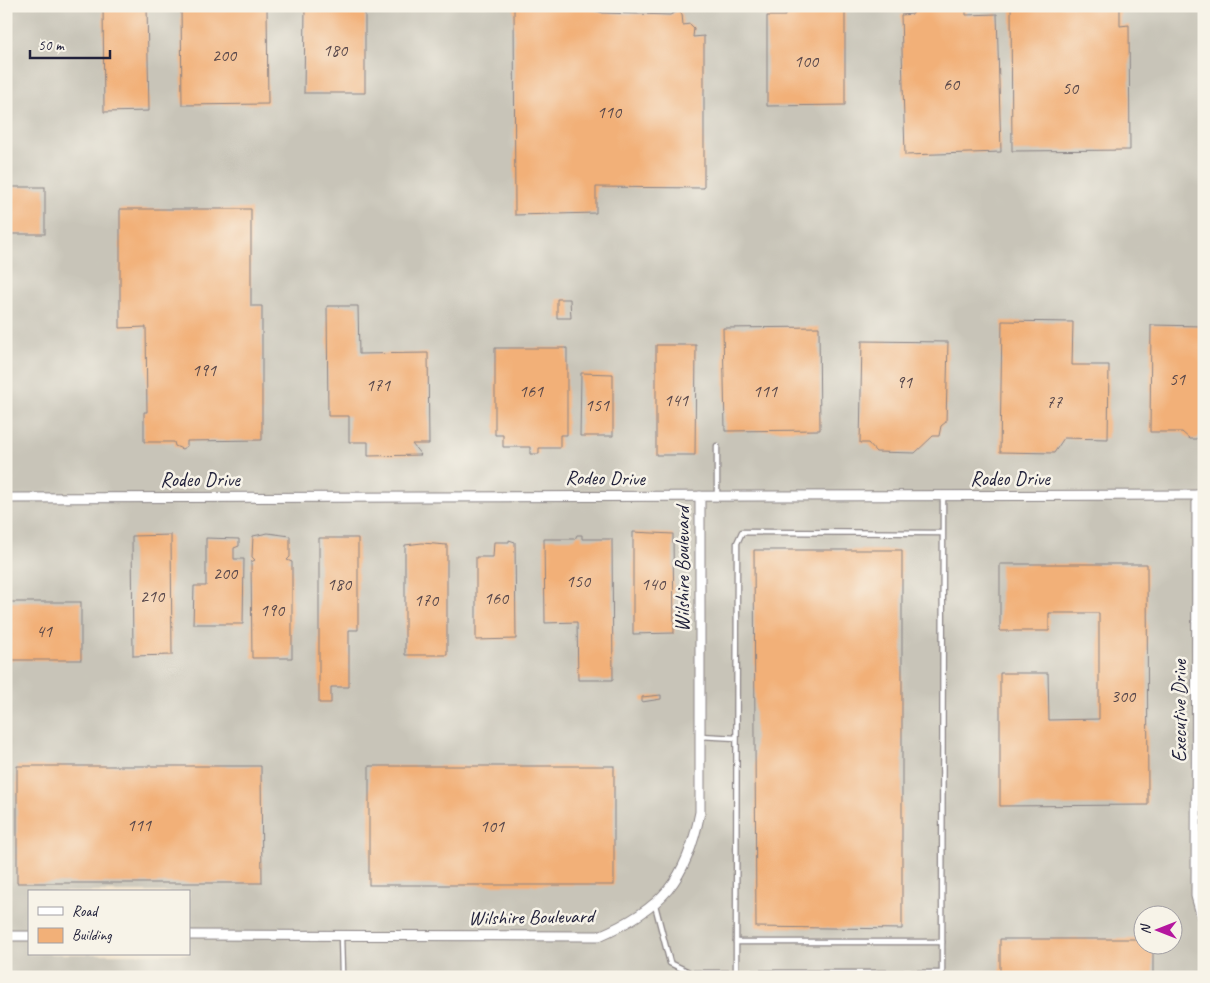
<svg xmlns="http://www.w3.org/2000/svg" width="1210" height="983" font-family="Caveat,sans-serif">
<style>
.industrial{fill:#c8c4b8;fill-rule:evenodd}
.building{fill:#f2b078}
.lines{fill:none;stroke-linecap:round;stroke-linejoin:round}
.lane-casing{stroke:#8a8384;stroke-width:7}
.street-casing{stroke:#8a8384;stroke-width:11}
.lane{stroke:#fff;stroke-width:4.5}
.street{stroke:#fff;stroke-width:9}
.labels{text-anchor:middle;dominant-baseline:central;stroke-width:5;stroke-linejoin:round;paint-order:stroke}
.number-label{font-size:18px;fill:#56464a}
.street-label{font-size:20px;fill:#22223b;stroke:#f7f3e8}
</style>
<rect width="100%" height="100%" fill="#f7f3e8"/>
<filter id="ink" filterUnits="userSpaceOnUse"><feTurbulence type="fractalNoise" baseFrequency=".02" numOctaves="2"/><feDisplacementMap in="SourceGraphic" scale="10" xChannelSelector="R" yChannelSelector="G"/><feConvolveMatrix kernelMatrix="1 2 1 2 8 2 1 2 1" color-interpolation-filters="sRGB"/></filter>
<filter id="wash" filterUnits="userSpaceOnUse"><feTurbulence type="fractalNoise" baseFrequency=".0096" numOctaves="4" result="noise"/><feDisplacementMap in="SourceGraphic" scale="20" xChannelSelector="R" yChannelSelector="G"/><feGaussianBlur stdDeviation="1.12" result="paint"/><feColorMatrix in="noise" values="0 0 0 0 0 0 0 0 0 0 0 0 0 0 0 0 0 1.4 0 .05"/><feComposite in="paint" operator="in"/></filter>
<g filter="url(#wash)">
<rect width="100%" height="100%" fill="#f3e4cc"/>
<path class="industrial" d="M6,6H1204V977H6ZM29,892H189V954H29ZM1142,916H1172V946H1142Z"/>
<g id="blocks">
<g class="building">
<polygon points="103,6 147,6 149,111 104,112"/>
<polygon points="181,6 267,6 268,104 182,105"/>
<polygon points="305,6 365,6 365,93 304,93"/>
<polygon points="514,6 582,6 603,13 670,15 678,11 682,14 683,25 690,24 694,28 693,37 704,36 704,188 596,187 596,213 515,215"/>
<polygon points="785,6 845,6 845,105 767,106 767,16 785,16"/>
<polygon points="913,6 966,6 966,15 997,14 1001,152 905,155 901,15 913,14"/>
<polygon points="1011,6 1120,6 1120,26 1129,25 1130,150 1012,151"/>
<rect x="6" y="187" width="39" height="47"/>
<polygon points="120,209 251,209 251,306 262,306 262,440 187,441 187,446 182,449 175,446 174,442 144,442 144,412 147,412 146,327 120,328"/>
<polygon points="557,299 570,299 571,318 557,318"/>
<polygon points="327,306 358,306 359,354 428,353 429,444 412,444 421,455 368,456 368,442 349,442 349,416 328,416"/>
<polygon points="1002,321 1073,322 1072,365 1109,365 1108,439 1064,438 1054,453 1000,452"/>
<polygon points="1151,325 1204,326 1204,433 1196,439 1190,439 1182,432 1150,432"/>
<polygon points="819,327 820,430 725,431 723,328"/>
<polygon points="862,341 948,342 946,422 941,426 939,436 933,436 915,453 876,452 868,443 860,443"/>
<polygon points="656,345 696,345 695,455 656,455"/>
<polygon points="495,348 567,348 567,435 560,435 560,448 539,448 539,454 530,454 530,447 503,447 503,435 495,435"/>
<polygon points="581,373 613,374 613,436 580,436"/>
<polygon points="633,532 673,534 674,633 633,634"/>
<polygon points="268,533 290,536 290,557 287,560 292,562 292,658 252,658 251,562 255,560 252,557 253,536"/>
<polygon points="171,535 172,655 133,656 132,536"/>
<polygon points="577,535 582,535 582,539 612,539 613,680 578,680 577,622 545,623 544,539 575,539"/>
<polygon points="206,538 239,539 239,546 234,548 234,559 244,559 243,624 193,624 194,586 206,586"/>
<polygon points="319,538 358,538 358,630 349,630 349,687 331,687 331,703 319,703"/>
<polygon points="509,540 515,542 516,639 476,640 476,557 493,557 494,542 509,542"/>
<polygon points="422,543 447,545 447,655 405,655 405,545"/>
<polygon points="754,550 902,550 902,929 756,927"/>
<polygon points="1000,564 1147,564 1148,805 1000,806 1000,673 1048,673 1049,720 1099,719 1099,613 1049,613 1049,631 1000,631"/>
<rect x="6" y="602" width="75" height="58"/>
<polygon points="661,695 661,699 642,702 642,697"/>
<polygon points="17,766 261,766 262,883 17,883"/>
<rect x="369" y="766" width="245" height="119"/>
<polygon points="1000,939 1142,939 1142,946 1153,946 1153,977 1000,977"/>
</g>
</g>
</g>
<g filter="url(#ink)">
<use href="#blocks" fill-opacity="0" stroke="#8a8384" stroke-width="1"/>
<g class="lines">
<defs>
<g id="lane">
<polyline points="717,446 717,496"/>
<polyline points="700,736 736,738"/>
<polyline points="1196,819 1204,817"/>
<polyline points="655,905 670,963 691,973 942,973 943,496"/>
<polyline points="341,936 342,973"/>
<polyline points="736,942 942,942"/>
<polyline points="736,973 737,543 742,532 942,533"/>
</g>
<g id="street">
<polyline points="1197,495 1196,896 1204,925"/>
<polyline points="6,498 1204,495"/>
<path d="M189,935L599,936C662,909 687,880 700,812V496"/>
<polyline points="6,936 29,936"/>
</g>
</defs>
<use href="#lane" class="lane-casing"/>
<use href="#street" class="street-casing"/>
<use href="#lane" class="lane"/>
<use href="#street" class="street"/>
</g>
</g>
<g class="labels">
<g class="number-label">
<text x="335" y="50">180</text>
<text x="224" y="55">200</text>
<text x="806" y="61">100</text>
<text x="951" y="84">60</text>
<text x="1070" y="88">50</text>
<text x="609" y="112">110</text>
<text x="204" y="370">191</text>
<text x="1177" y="379">51</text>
<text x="904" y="382">91</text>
<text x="378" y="385">171</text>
<text x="531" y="391">161</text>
<text x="765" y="391">111</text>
<text x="676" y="400">141</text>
<text x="1054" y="402">77</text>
<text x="597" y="405">151</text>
<text x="225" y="573">200</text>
<text x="578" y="581">150</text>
<text x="339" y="584">180</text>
<text x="653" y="584">140</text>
<text x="152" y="596">210</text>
<text x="496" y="598">160</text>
<text x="426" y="600">170</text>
<text x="272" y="610">190</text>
<text x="44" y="631">41</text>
<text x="1123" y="696">300</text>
<text x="139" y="825">111</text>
<text x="492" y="826">101</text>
</g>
<g class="street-label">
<text transform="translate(605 478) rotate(1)">Rodeo Drive</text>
<text x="1010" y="478">Rodeo Drive</text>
<text x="200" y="479">Rodeo Drive</text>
<text transform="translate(682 569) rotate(-90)">Wilshire Boulevard</text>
<text transform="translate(1179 711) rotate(-90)">Executive Drive</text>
<text transform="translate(531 917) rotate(-1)">Wilshire Boulevard</text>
</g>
</g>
<rect width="1210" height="983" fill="none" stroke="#f7f3e8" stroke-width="25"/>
<rect x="28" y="890" width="162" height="65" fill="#f7f3e8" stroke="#a29fa3"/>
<rect x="38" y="907" width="25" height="8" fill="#ffffff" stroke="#a29fa3"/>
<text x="72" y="916" font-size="15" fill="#22223b">Road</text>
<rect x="38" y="928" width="25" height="15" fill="#f2b078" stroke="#a29fa3"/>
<text x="72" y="940" font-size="15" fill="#22223b">Building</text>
<g transform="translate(1158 930) rotate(270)"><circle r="24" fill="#f7f3e8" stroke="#a29fa3"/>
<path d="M0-4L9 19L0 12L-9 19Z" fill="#b5179e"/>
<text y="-8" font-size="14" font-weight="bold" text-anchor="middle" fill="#22223b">N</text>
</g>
<path d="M30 50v8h80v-8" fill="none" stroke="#22223b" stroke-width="2.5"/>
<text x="38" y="50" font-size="15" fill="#22223b" stroke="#f7f3e8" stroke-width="4" paint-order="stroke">50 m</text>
</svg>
